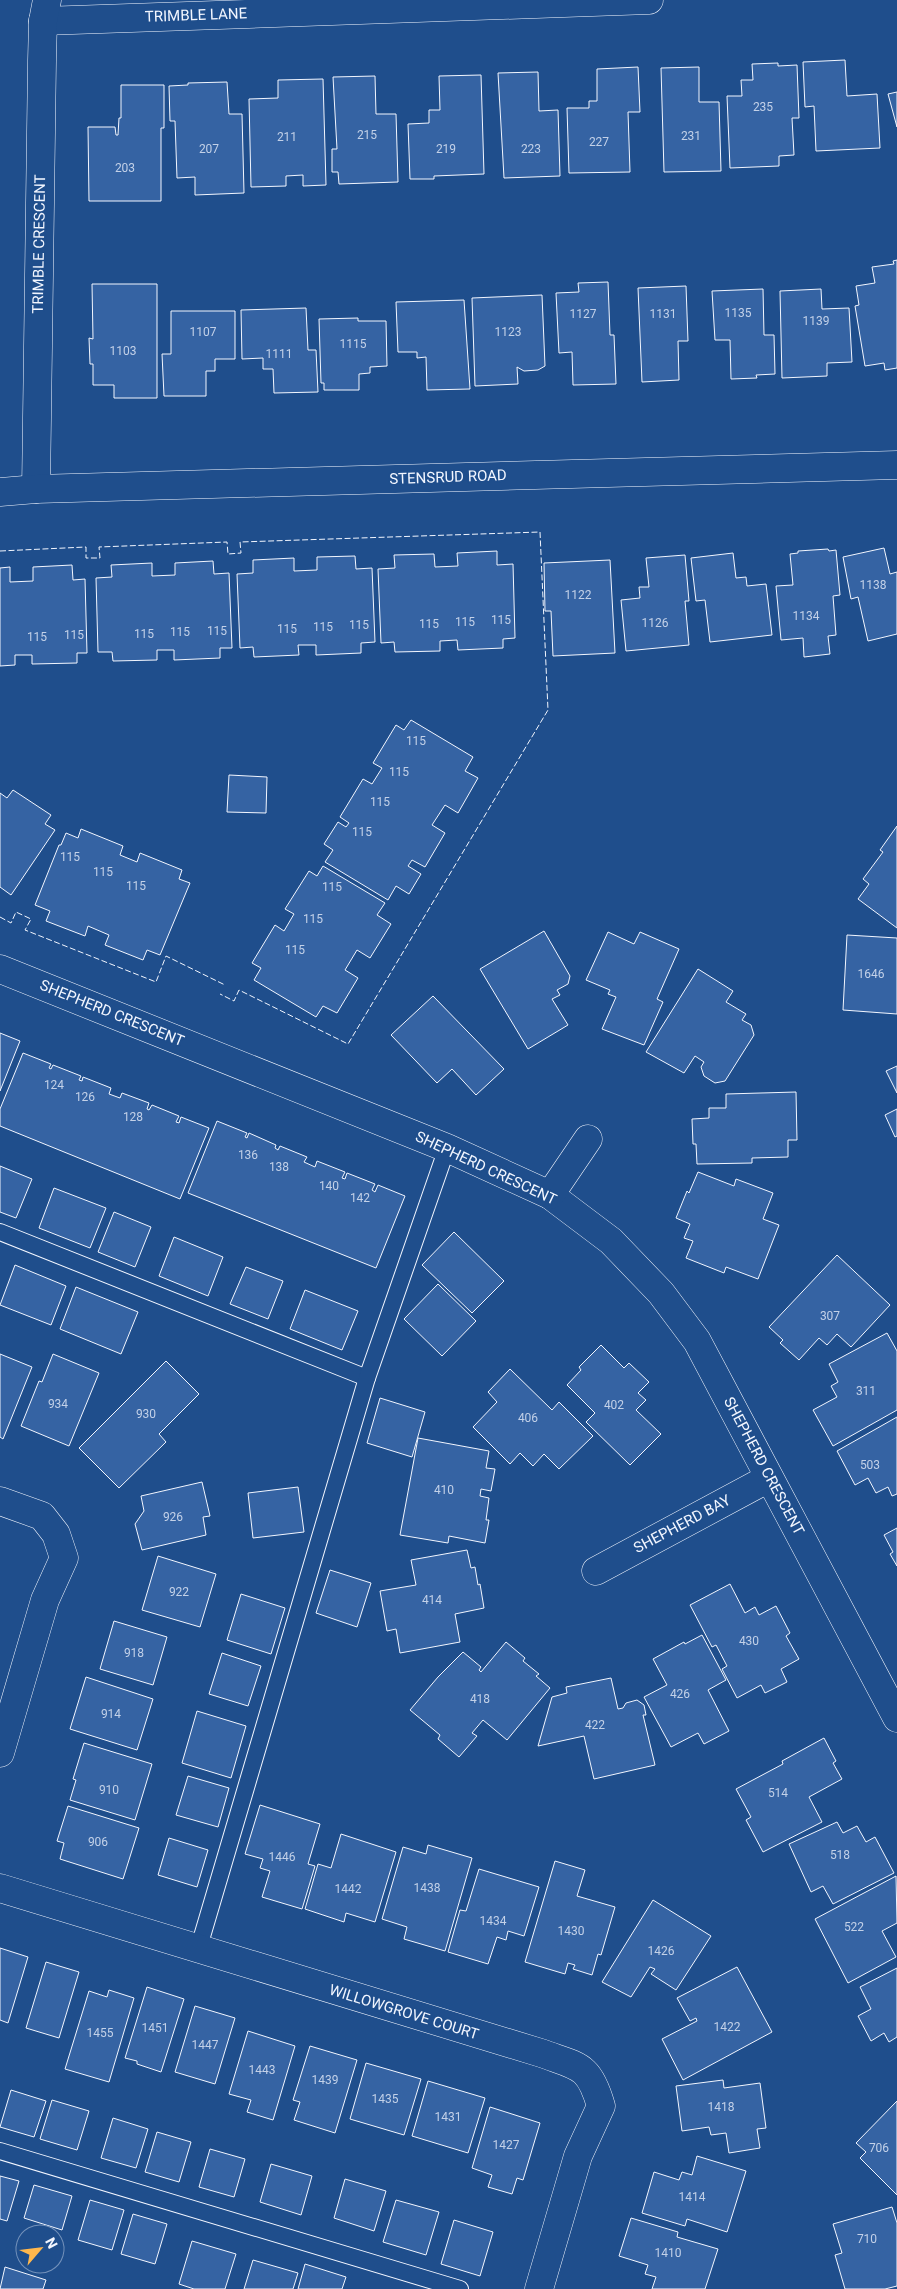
<svg xmlns="http://www.w3.org/2000/svg" width="897" height="2289" font-family="Roboto,sans-serif">
<style>
.building{fill:#3563a3;stroke:#f2f6ff}
.lines{fill:none;stroke-linecap:round;stroke-linejoin:round}
.lane-casing{stroke:#f2f6ff;stroke-width:18}
.street-casing{stroke:#f2f6ff;stroke-width:29}
.secondary-casing{stroke:#f2f6ff;stroke-width:29}
.lane{stroke:#1f4e8c;stroke-width:16}
.street{stroke:#1f4e8c;stroke-width:28}
.secondary{stroke:#1f4e8c;stroke-width:28}
.fence{stroke:#f2f6ff;stroke-width:1;stroke-dasharray:6 2.5;stroke-linecap:butt}
.labels{text-anchor:middle;dominant-baseline:central;stroke-width:4;stroke-linejoin:round;paint-order:stroke}
.number-label{font-size:12px;fill:#c3d1e8}
.street-label{font-size:15px;fill:#f2f6ff;stroke:#1f4e8c}
</style>
<rect width="100%" height="100%" fill="#1f4e8c"/>
<g class="building">
<polygon points="845,60 847,96 877,94 880,148 816,151 814,106 805,107 803,62"/>
<polygon points="778,63 778,66 797,65 799,118 792,118 794,155 779,156 779,166 730,168 727,96 742,96 741,80 753,80 752,64"/>
<polygon points="638,67 640,112 628,112 630,172 569,173 567,108 589,108 589,101 597,101 597,69"/>
<polygon points="699,67 699,102 719,102 721,171 664,172 661,68"/>
<polygon points="538,72 539,111 558,110 560,176 504,178 498,73"/>
<polygon points="481,75 484,174 434,176 434,179 410,179 408,124 429,123 429,110 440,110 439,76"/>
<polygon points="375,76 376,114 396,114 398,182 339,184 338,172 332,172 332,149 337,149 333,77"/>
<polygon points="323,79 326,185 303,186 303,175 286,176 286,186 251,187 249,99 278,98 278,80"/>
<polygon points="227,82 229,114 242,114 244,193 195,195 195,177 177,178 175,121 170,121 169,86 188,85 188,83"/>
<polygon points="121,85 164,85 164,128 161,128 161,201 89,201 88,127 115,127 116,135 118,135 119,118 121,118"/>
<polygon points="897,92 897,127 888,94"/>
<polygon points="897,260 897,368 885,370 884,363 865,366 855,306 859,305 856,286 875,283 872,267 894,264 893,261"/>
<polygon points="608,282 610,335 614,335 616,384 573,385 572,352 559,353 556,293 579,292 578,283"/>
<polygon points="92,284 157,284 157,398 114,398 114,385 93,385 93,364 90,364 89,338 93,339"/>
<polygon points="686,286 688,341 678,341 679,380 642,382 638,288"/>
<polygon points="763,289 764,335 774,335 775,374 756,375 757,378 731,379 730,340 715,340 712,291"/>
<polygon points="821,289 822,309 849,308 852,362 827,363 827,376 782,378 780,291"/>
<polygon points="542,295 545,366 538,370 524,371 517,367 518,384 475,386 472,298"/>
<polygon points="464,300 470,389 427,390 426,357 417,358 417,352 398,352 396,302"/>
<polygon points="306,308 308,350 316,350 318,392 274,393 273,369 263,369 263,358 242,359 241,310"/>
<polygon points="171,311 235,311 235,359 215,359 215,371 206,371 206,396 164,396 162,354 171,354"/>
<polygon points="358,318 358,321 386,321 387,366 370,367 370,373 359,374 359,390 324,390 324,383 321,383 319,319"/>
<polygon points="884,548 890,574 897,572 897,634 868,641 858,597 851,599 843,557"/>
<polygon points="828,549 829,551 836,550 840,595 833,596 836,635 828,636 830,654 804,657 803,638 781,640 776,586 793,585 790,554 798,553 798,551"/>
<polygon points="497,551 497,565 513,564 515,638 503,639 503,648 458,650 457,640 440,641 440,651 395,652 394,642 381,643 378,569 395,568 394,555 434,554 435,567 458,566 457,553"/>
<polygon points="733,553 736,578 746,577 747,586 766,584 772,635 710,642 705,600 696,601 691,558"/>
<polygon points="685,555 689,601 685,601 689,645 626,651 621,600 640,598 639,587 649,587 646,558"/>
<polygon points="355,556 356,569 372,568 375,642 361,643 361,653 316,655 316,645 298,645 299,655 254,657 253,647 240,648 237,574 253,573 253,560 294,558 294,571 317,570 317,557"/>
<polygon points="610,560 615,653 553,656 551,611 545,611 544,563"/>
<polygon points="213,561 214,574 229,573 232,648 220,648 220,658 174,660 174,650 157,650 157,660 113,661 112,652 98,652 96,578 112,577 111,565 152,563 152,576 175,575 175,563"/>
<polygon points="72,565 73,580 85,579 87,653 77,653 77,663 32,664 32,655 15,655 15,665 0,666 0,568 10,567 10,582 33,581 33,567"/>
<polygon points="411,720 473,757 465,771 478,778 458,813 445,805 432,825 445,833 425,867 412,860 408,866 421,874 409,894 396,886 388,900 325,862 333,850 324,844 338,822 346,827 349,823 340,817 363,779 372,784 382,768 373,763 396,725 404,730"/>
<polygon points="229,775 267,777 266,813 227,812"/>
<polygon points="13,790 51,815 45,824 55,830 11,895 0,887 0,793 7,798"/>
<polygon points="897,826 897,928 858,899 869,884 863,879 883,852 880,850"/>
<polygon points="81,829 123,846 120,855 137,862 140,853 182,870 179,879 190,883 160,955 147,950 143,960 105,945 109,935 88,926 85,936 46,921 50,911 35,905 59,845 61,845 66,833 78,838"/>
<polygon points="323,866 385,903 377,915 391,924 370,958 357,950 345,970 358,978 337,1013 323,1006 316,1017 254,980 261,968 252,963 275,925 284,931 294,914 285,909 309,871 317,876"/>
<polygon points="544,931 570,976 568,984 557,990 560,995 552,999 568,1025 528,1049 480,969"/>
<polygon points="608,932 634,944 640,932 679,949 657,999 663,1002 644,1045 602,1029 616,997 608,994 610,990 586,980"/>
<polygon points="847,935 897,938 897,1014 843,1010"/>
<polygon points="698,969 733,991 726,1002 746,1014 742,1020 751,1025 754,1035 725,1081 715,1083 704,1076 701,1067 704,1062 695,1056 684,1073 646,1052"/>
<polygon points="433,996 504,1069 476,1095 452,1069 437,1083 391,1035"/>
<polygon points="0,1033 20,1041 0,1091"/>
<polygon points="23,1053 51,1064 49,1068 51,1069 53,1065 81,1076 79,1080 82,1081 83,1077 111,1088 109,1094 120,1098 122,1093 149,1103 147,1109 149,1110 152,1105 179,1116 176,1122 179,1123 181,1117 209,1128 180,1199 0,1126 0,1109"/>
<polygon points="897,1066 897,1093 886,1071"/>
<polygon points="796,1092 797,1140 788,1140 788,1157 752,1158 752,1163 697,1164 696,1144 693,1144 692,1119 709,1118 709,1108 726,1108 726,1094"/>
<polygon points="897,1109 897,1136 895,1137 885,1115"/>
<polygon points="217,1121 247,1133 245,1137 247,1138 249,1133 276,1145 275,1148 278,1150 280,1146 307,1157 304,1162 315,1167 317,1161 345,1172 342,1178 345,1179 347,1173 375,1184 372,1190 375,1192 378,1185 405,1196 376,1268 188,1193"/>
<polygon points="0,1166 32,1179 16,1218 0,1212"/>
<polygon points="698,1172 734,1186 736,1179 773,1193 763,1219 779,1225 758,1279 726,1267 724,1273 686,1258 693,1241 684,1238 690,1224 676,1218 687,1191 689,1193"/>
<polygon points="54,1188 106,1208 90,1248 39,1228"/>
<polygon points="114,1212 151,1227 135,1267 98,1252"/>
<polygon points="454,1232 504,1281 472,1313 422,1265"/>
<polygon points="174,1237 223,1257 208,1296 159,1276"/>
<polygon points="837,1255 890,1305 851,1347 837,1334 827,1345 819,1338 799,1360 780,1343 783,1340 769,1327"/>
<polygon points="15,1265 66,1286 51,1325 0,1305"/>
<polygon points="246,1267 283,1281 268,1319 230,1304"/>
<polygon points="438,1284 476,1321 442,1356 404,1319"/>
<polygon points="76,1287 138,1312 121,1354 60,1329"/>
<polygon points="305,1290 358,1311 342,1350 290,1329"/>
<polygon points="887,1333 897,1351 897,1410 833,1446 813,1410 837,1397 831,1386 838,1382 829,1364"/>
<polygon points="601,1345 624,1368 629,1363 649,1382 638,1393 646,1400 636,1410 661,1434 630,1465 586,1422 595,1413 567,1385 581,1370 579,1367"/>
<polygon points="0,1354 32,1367 3,1439 0,1437"/>
<polygon points="53,1354 99,1373 69,1446 21,1426 39,1381 42,1382"/>
<polygon points="166,1361 199,1394 159,1434 166,1442 119,1488 79,1448"/>
<polygon points="510,1369 552,1410 559,1402 593,1436 559,1469 544,1454 533,1466 520,1453 510,1464 473,1427 497,1402 488,1392"/>
<polygon points="380,1398 425,1412 412,1457 367,1443"/>
<polygon points="897,1417 897,1494 892,1496 888,1487 876,1493 868,1478 855,1485 837,1451"/>
<polygon points="418,1438 489,1451 486,1468 495,1469 491,1491 481,1489 480,1496 489,1498 486,1520 489,1520 485,1543 449,1536 448,1543 400,1535"/>
<polygon points="202,1482 210,1516 203,1517 206,1535 142,1550 135,1524 144,1511 141,1496"/>
<polygon points="298,1487 304,1532 253,1538 248,1493"/>
<polygon points="897,1528 897,1566 890,1554 893,1552 884,1535"/>
<polygon points="467,1550 471,1568 475,1567 478,1585 480,1584 484,1608 455,1614 460,1642 400,1653 396,1629 387,1631 380,1591 416,1585 411,1560"/>
<polygon points="158,1556 216,1574 200,1627 142,1610"/>
<polygon points="330,1570 371,1583 357,1627 316,1613"/>
<polygon points="730,1584 745,1613 755,1607 759,1615 776,1606 790,1633 786,1636 799,1659 781,1669 787,1682 765,1693 761,1685 737,1698 722,1669 727,1666 716,1645 712,1647 690,1605"/>
<polygon points="241,1594 285,1608 271,1654 227,1640"/>
<polygon points="114,1621 167,1637 153,1685 100,1669"/>
<polygon points="702,1635 726,1680 708,1690 729,1731 704,1744 698,1733 671,1747 644,1697 667,1685 653,1659 684,1642 685,1644"/>
<polygon points="506,1642 525,1658 523,1661 539,1674 536,1676 550,1688 507,1740 483,1720 472,1733 477,1736 459,1757 438,1739 440,1735 410,1710 438,1677 463,1652 481,1667 479,1670 481,1672"/>
<polygon points="222,1653 261,1666 248,1706 209,1694"/>
<polygon points="86,1677 153,1699 137,1750 70,1729"/>
<polygon points="611,1678 618,1709 623,1708 626,1703 637,1700 644,1705 646,1715 643,1715 655,1765 594,1779 584,1736 538,1746 552,1697 567,1693 566,1687"/>
<polygon points="197,1711 246,1726 231,1778 182,1763"/>
<polygon points="824,1738 836,1761 833,1763 842,1779 809,1797 822,1822 763,1852 746,1820 751,1817 736,1789 783,1764 782,1761"/>
<polygon points="84,1743 152,1764 135,1820 70,1800 76,1780 73,1779"/>
<polygon points="188,1776 229,1788 218,1827 176,1815"/>
<polygon points="260,1805 320,1824 308,1864 315,1866 302,1909 262,1897 270,1871 260,1868 263,1859 245,1854"/>
<polygon points="68,1806 139,1828 123,1879 60,1859 64,1843 57,1841"/>
<polygon points="837,1822 843,1833 857,1826 866,1842 875,1837 894,1873 833,1904 823,1886 811,1892 789,1844"/>
<polygon points="341,1834 396,1852 375,1922 346,1913 344,1922 305,1909 318,1864 331,1868"/>
<polygon points="169,1838 208,1850 197,1887 158,1875"/>
<polygon points="428,1845 472,1858 445,1951 404,1939 407,1927 382,1919 403,1847 426,1854"/>
<polygon points="555,1861 585,1870 577,1896 615,1907 601,1955 598,1954 592,1975 573,1969 575,1965 568,1963 565,1974 525,1962"/>
<polygon points="479,1869 539,1887 524,1936 508,1931 506,1940 497,1937 488,1964 448,1952 460,1910 466,1911"/>
<polygon points="896,1876 897,1923 882,1931 896,1957 848,1983 815,1919"/>
<polygon points="653,1900 711,1936 676,1990 651,1974 655,1969 650,1967 631,1997 602,1982"/>
<polygon points="0,1948 28,1957 8,2023 0,2020"/>
<polygon points="46,1962 79,1972 59,2038 26,2028"/>
<polygon points="737,1967 772,2032 683,2080 662,2039 697,2021 696,2018 690,2021 677,1998"/>
<polygon points="897,1968 897,2037 889,2042 884,2033 871,2041 858,2016 871,2009 860,1987"/>
<polygon points="147,1987 184,1999 161,2072 137,2064 137,2061 125,2058"/>
<polygon points="109,1990 134,1998 109,2082 65,2069 89,1991 107,1997"/>
<polygon points="195,2006 235,2018 215,2084 175,2072"/>
<polygon points="248,2031 295,2046 273,2120 247,2112 251,2100 229,2094"/>
<polygon points="310,2046 357,2060 335,2133 294,2120 300,2102 293,2100"/>
<polygon points="366,2063 421,2079 404,2135 350,2119"/>
<polygon points="723,2080 724,2088 760,2083 766,2128 757,2129 760,2148 729,2153 726,2133 711,2135 709,2127 682,2131 676,2086"/>
<polygon points="428,2081 485,2098 468,2153 412,2136"/>
<polygon points="11,2090 46,2101 34,2137 0,2127"/>
<polygon points="52,2100 89,2111 77,2150 40,2139"/>
<polygon points="897,2101 897,2195 860,2158 866,2152 856,2143"/>
<polygon points="490,2107 540,2123 523,2180 517,2178 512,2194 488,2187 492,2175 472,2168"/>
<polygon points="113,2118 148,2129 136,2168 101,2158"/>
<polygon points="157,2132 191,2142 179,2182 145,2172"/>
<polygon points="210,2149 245,2159 234,2197 199,2187"/>
<polygon points="697,2156 746,2171 727,2232 687,2219 685,2226 642,2213 654,2172 679,2180 682,2172 692,2175"/>
<polygon points="271,2164 312,2176 301,2215 260,2202"/>
<polygon points="0,2176 19,2181 7,2221 0,2219"/>
<polygon points="345,2179 386,2191 374,2231 334,2218"/>
<polygon points="34,2185 72,2196 62,2230 24,2218"/>
<polygon points="90,2200 124,2210 112,2250 78,2240"/>
<polygon points="396,2200 439,2212 426,2255 383,2242"/>
<polygon points="892,2207 897,2223 897,2286 885,2289 845,2289 835,2255 842,2253 833,2224"/>
<polygon points="133,2214 167,2224 155,2264 121,2254"/>
<polygon points="631,2218 678,2232 677,2237 718,2249 705,2289 652,2289 656,2277 645,2274 648,2265 619,2256"/>
<polygon points="454,2220 493,2232 480,2276 441,2264"/>
<polygon points="192,2241 236,2254 225,2289 194,2289 179,2284"/>
<polygon points="253,2260 298,2273 293,2289 244,2289"/>
<polygon points="305,2264 346,2277 342,2289 298,2289"/>
<polygon points="5,2267 46,2280 43,2289 0,2289"/>
</g>
<g class="lines">
<defs>
<g id="lane">
<polyline points="0,1232 367,1378"/>
<polyline points="198,1950 367,1378 447,1148"/>
<polyline points="0,2151 460,2289"/>
</g>
<g id="street">
<polyline points="43,21 649,0"/>
<polyline points="36,489 42,61 43,21 47,0"/>
<polyline points="0,969 447,1148 550,1195 611,1241 661,1293 697,1341 897,1718"/>
<polyline points="550,1195 588,1139"/>
<polyline points="0,1501 42,1516 56,1534 64,1558 45,1600 0,1753"/>
<polyline points="596,1571 769,1478"/>
<path d="M0,1888L541,2053C579,2067 589,2064 601,2106L578,2156L539,2289"/>
</g>
<polyline id="secondary" points="0,492 36,489 897,465"/>
</defs>
<use href="#lane" class="lane-casing"/>
<use href="#street" class="street-casing"/>
<use href="#secondary" class="secondary-casing"/>
<use href="#lane" class="lane"/>
<use href="#street" class="street"/>
<use href="#secondary" class="secondary"/>
<g class="fence">
<polyline points="0,551 86,547 86,558 100,558 99,547 227,542 228,554 241,553 240,542 540,532 548,710 348,1044 239,990 234,1001 220,994"/>
<polyline points="0,917 11,923 16,912 31,919 25,930 156,982 166,956 225,985"/>
</g>
</g>
<g class="labels">
<g class="number-label">
<text x="763" y="107">235</text>
<text x="367" y="135">215</text>
<text x="691" y="136">231</text>
<text x="287" y="137">211</text>
<text x="599" y="142">227</text>
<text x="209" y="149">207</text>
<text x="446" y="149">219</text>
<text x="531" y="149">223</text>
<text x="125" y="168">203</text>
<text x="738" y="313">1135</text>
<text x="583" y="314">1127</text>
<text x="663" y="314">1131</text>
<text x="816" y="321">1139</text>
<text x="203" y="332">1107</text>
<text x="508" y="332">1123</text>
<text x="353" y="344">1115</text>
<text x="123" y="351">1103</text>
<text x="279" y="354">1111</text>
<text x="873" y="585">1138</text>
<text x="578" y="595">1122</text>
<text x="806" y="616">1134</text>
<text x="501" y="620">115</text>
<text x="465" y="622">115</text>
<text x="655" y="623">1126</text>
<text x="429" y="624">115</text>
<text x="359" y="625">115</text>
<text x="323" y="627">115</text>
<text x="287" y="629">115</text>
<text x="217" y="631">115</text>
<text x="180" y="632">115</text>
<text x="144" y="634">115</text>
<text x="74" y="635">115</text>
<text x="37" y="637">115</text>
<text x="416" y="741">115</text>
<text x="399" y="772">115</text>
<text x="380" y="802">115</text>
<text x="362" y="832">115</text>
<text x="70" y="857">115</text>
<text x="103" y="872">115</text>
<text x="136" y="886">115</text>
<text x="332" y="887">115</text>
<text x="313" y="919">115</text>
<text x="295" y="950">115</text>
<text x="871" y="974">1646</text>
<text x="54" y="1085">124</text>
<text x="85" y="1097">126</text>
<text x="133" y="1117">128</text>
<text x="248" y="1155">136</text>
<text x="279" y="1167">138</text>
<text x="329" y="1186">140</text>
<text x="360" y="1198">142</text>
<text x="830" y="1316">307</text>
<text x="866" y="1391">311</text>
<text x="58" y="1404">934</text>
<text x="614" y="1405">402</text>
<text x="146" y="1414">930</text>
<text x="528" y="1418">406</text>
<text x="870" y="1465">503</text>
<text x="444" y="1490">410</text>
<text x="173" y="1517">926</text>
<text x="179" y="1592">922</text>
<text x="432" y="1600">414</text>
<text x="749" y="1641">430</text>
<text x="134" y="1653">918</text>
<text x="680" y="1694">426</text>
<text x="480" y="1699">418</text>
<text x="111" y="1714">914</text>
<text x="595" y="1725">422</text>
<text x="109" y="1790">910</text>
<text x="778" y="1793">514</text>
<text x="98" y="1842">906</text>
<text x="840" y="1855">518</text>
<text x="282" y="1857">1446</text>
<text x="427" y="1888">1438</text>
<text x="348" y="1889">1442</text>
<text x="493" y="1921">1434</text>
<text x="854" y="1927">522</text>
<text x="571" y="1931">1430</text>
<text x="661" y="1951">1426</text>
<text x="727" y="2027">1422</text>
<text x="155" y="2028">1451</text>
<text x="100" y="2033">1455</text>
<text x="205" y="2045">1447</text>
<text x="262" y="2070">1443</text>
<text x="325" y="2080">1439</text>
<text x="385" y="2099">1435</text>
<text x="721" y="2107">1418</text>
<text x="448" y="2117">1431</text>
<text x="506" y="2145">1427</text>
<text x="879" y="2148">706</text>
<text x="692" y="2197">1414</text>
<text x="867" y="2239">710</text>
<text x="668" y="2253">1410</text>
</g>
<g class="street-label">
<text transform="translate(196 15) rotate(-2)">TRIMBLE LANE</text>
<text transform="translate(39 244) rotate(-89)">TRIMBLE CRESCENT</text>
<text transform="translate(448 477) rotate(-2)">STENSRUD ROAD</text>
<text transform="translate(112 1013) rotate(22)">SHEPHERD CRESCENT</text>
<text transform="translate(486 1168) rotate(25)">SHEPHERD CRESCENT</text>
<text transform="translate(764 1466) rotate(62)">SHEPHERD CRESCENT</text>
<text transform="translate(682 1524) rotate(-28)">SHEPHERD BAY</text>
<text transform="translate(404 2012) rotate(17)">WILLOWGROVE COURT</text>
</g>
</g>
<g transform="translate(40 2249) rotate(62)"><circle r="24" fill="#1f4e8c" stroke="#7391ba"/>
<path d="M0-4L9 19L0 12L-9 19Z" fill="#ffb74d"/>
<text y="-8" font-size="14" font-weight="bold" text-anchor="middle" fill="#f2f6ff">N</text>
</g>
</svg>
